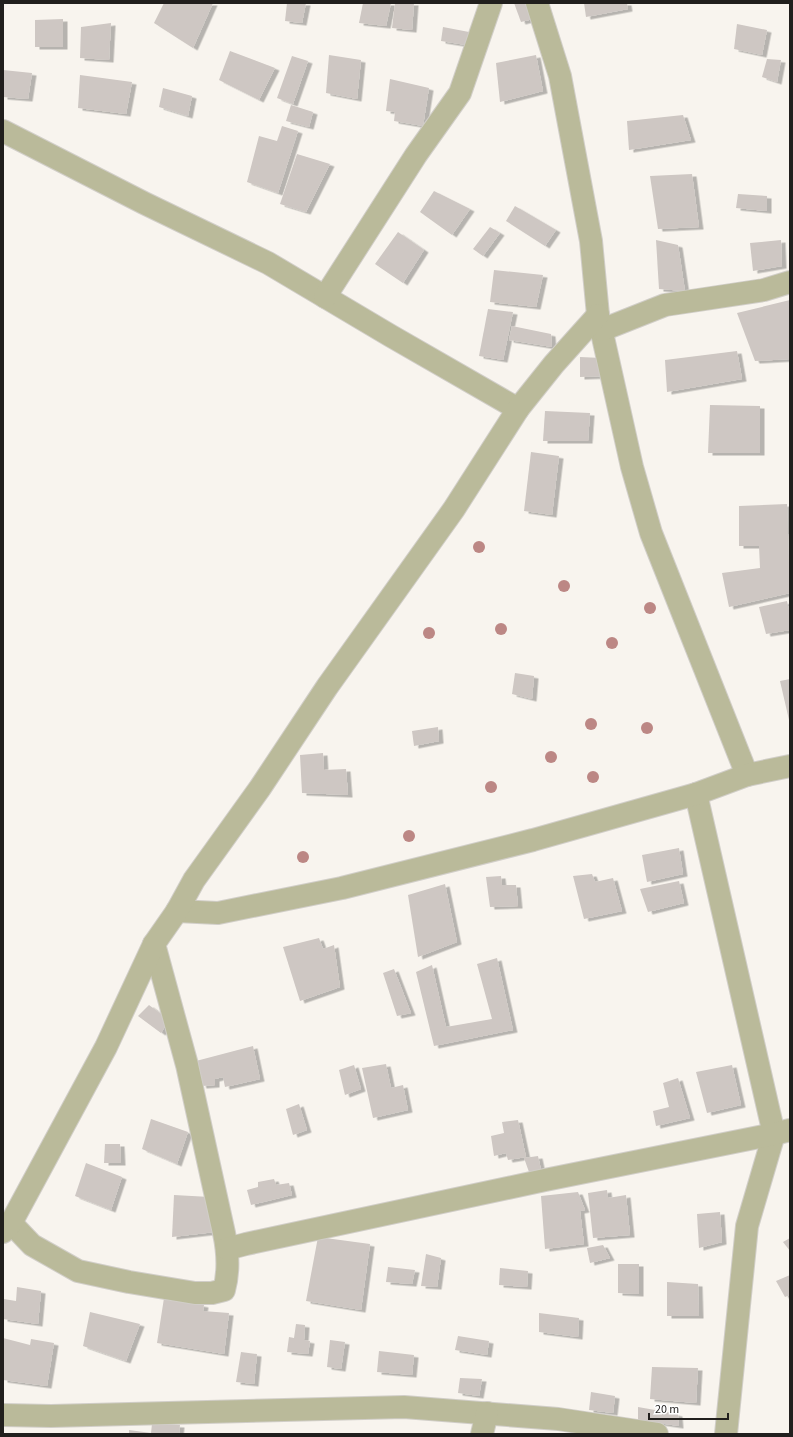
<svg xmlns="http://www.w3.org/2000/svg" width="793" height="1437" font-family="'Source Sans 3',sans-serif">
<style>
.building{fill:#cec7c3;filter:url(#shadow)}
.lines{fill:none;stroke-linecap:round;stroke-linejoin:round}
.street-casing{stroke:#d1cec8;stroke-width:24}
.street{stroke:#baba9a;stroke-width:22}
.tree{fill:#bc8784}
</style>
<defs>
<filter id="shadow"><feDropShadow dx="4.5" dy="2.5" stdDeviation="0" flood-color="#0004"/></filter>
</defs>
<rect width="100%" height="100%" fill="#f8f4ee"/>
<g class="building">
<polygon points="164,3 213,3 193,48 154,23"/>
<polygon points="287,3 306,3 302,23 285,21"/>
<polygon points="363,3 391,3 386,26 359,23"/>
<polygon points="395,3 414,3 412,30 392,28"/>
<polygon points="514,3 532,3 537,18 521,22"/>
<polygon points="584,3 627,3 628,9 586,17"/>
<polygon points="63,19 63,47 35,47 35,20"/>
<polygon points="111,23 109,60 80,58 81,27"/>
<polygon points="737,24 767,30 762,55 734,49"/>
<polygon points="443,27 469,32 466,45 441,41"/>
<polygon points="230,51 275,68 259,100 219,80"/>
<polygon points="329,55 361,60 357,99 326,93"/>
<polygon points="536,55 543,91 500,102 496,63"/>
<polygon points="292,56 308,61 293,104 277,98"/>
<polygon points="767,59 781,60 777,82 762,77"/>
<polygon points="3,70 32,73 28,99 3,97"/>
<polygon points="80,75 132,82 126,114 78,108"/>
<polygon points="390,79 429,88 423,126 394,121 395,112 386,111"/>
<polygon points="163,88 192,96 188,116 159,107"/>
<polygon points="291,105 313,112 309,127 286,121"/>
<polygon points="683,115 691,140 629,150 627,121"/>
<polygon points="282,126 298,131 278,193 247,182 259,136 277,141"/>
<polygon points="297,154 330,164 306,212 280,204"/>
<polygon points="692,174 699,227 658,229 650,176"/>
<polygon points="434,191 470,209 452,235 420,212"/>
<polygon points="738,194 767,196 767,211 736,208"/>
<polygon points="515,206 556,230 545,246 506,221"/>
<polygon points="490,227 500,233 483,256 473,249"/>
<polygon points="398,232 424,250 403,283 375,264"/>
<polygon points="656,240 678,245 685,291 659,289"/>
<polygon points="781,240 782,266 753,271 750,243"/>
<polygon points="494,270 543,275 536,307 490,302"/>
<polygon points="790,300 790,359 755,361 737,313"/>
<polygon points="488,309 513,312 503,360 479,356"/>
<polygon points="512,326 551,334 552,347 509,340"/>
<polygon points="737,351 742,379 667,392 665,360"/>
<polygon points="580,357 602,358 605,376 580,377"/>
<polygon points="710,405 760,406 760,453 708,453"/>
<polygon points="545,411 590,413 588,441 543,441"/>
<polygon points="531,452 559,456 552,515 524,511"/>
<polygon points="787,504 790,593 729,607 722,573 760,568 759,546 739,546 739,506"/>
<polygon points="787,601 790,615 790,630 766,634 759,607"/>
<polygon points="515,673 534,676 532,699 512,694"/>
<polygon points="790,679 790,720 789,720 780,681"/>
<polygon points="438,727 439,741 414,746 412,731"/>
<polygon points="323,753 324,770 346,769 348,795 302,793 300,755"/>
<polygon points="679,848 683,874 647,882 642,855"/>
<polygon points="592,874 595,882 613,878 622,911 584,919 573,876"/>
<polygon points="501,876 502,885 516,885 518,906 490,907 486,877"/>
<polygon points="679,881 684,903 648,912 640,889"/>
<polygon points="445,884 457,942 418,957 408,895"/>
<polygon points="319,938 323,949 334,945 340,987 300,1001 283,947"/>
<polygon points="497,958 513,1030 434,1046 416,972 432,965 446,1027 492,1019 477,964"/>
<polygon points="394,969 411,1013 397,1016 383,973"/>
<polygon points="149,1005 169,1020 161,1033 138,1016"/>
<polygon points="253,1046 260,1079 225,1087 223,1077 215,1079 215,1085 202,1086 196,1061"/>
<polygon points="386,1064 391,1088 403,1085 408,1110 373,1118 362,1068"/>
<polygon points="354,1065 361,1089 345,1095 339,1070"/>
<polygon points="732,1065 741,1105 707,1113 696,1072"/>
<polygon points="678,1078 690,1118 656,1126 653,1111 669,1107 663,1083"/>
<polygon points="299,1104 307,1130 293,1135 286,1109"/>
<polygon points="151,1119 188,1132 177,1164 142,1149"/>
<polygon points="518,1120 526,1157 508,1160 506,1153 494,1156 491,1136 504,1133 502,1122"/>
<polygon points="105,1144 120,1144 121,1163 104,1163"/>
<polygon points="538,1156 541,1170 529,1172 524,1158"/>
<polygon points="86,1163 122,1177 111,1210 75,1196"/>
<polygon points="274,1179 276,1185 289,1183 292,1195 251,1205 247,1190 258,1187 258,1182"/>
<polygon points="607,1190 608,1198 626,1195 630,1235 593,1238 588,1193"/>
<polygon points="578,1192 585,1210 580,1211 584,1244 545,1249 541,1196"/>
<polygon points="174,1195 210,1197 215,1232 172,1237"/>
<polygon points="720,1212 722,1242 699,1248 697,1214"/>
<polygon points="318,1237 370,1244 361,1310 306,1301"/>
<polygon points="790,1238 790,1251 783,1242"/>
<polygon points="603,1245 610,1258 590,1263 587,1248"/>
<polygon points="426,1254 441,1258 437,1287 421,1286"/>
<polygon points="618,1264 639,1264 639,1294 618,1293"/>
<polygon points="388,1267 415,1270 412,1284 386,1282"/>
<polygon points="500,1268 528,1271 527,1287 499,1285"/>
<polygon points="790,1275 790,1295 785,1297 776,1281"/>
<polygon points="667,1282 698,1284 699,1316 667,1316"/>
<polygon points="17,1287 41,1291 38,1324 3,1319 4,1299 16,1301"/>
<polygon points="164,1298 204,1305 203,1311 229,1313 224,1354 157,1343"/>
<polygon points="90,1312 140,1324 126,1361 83,1346"/>
<polygon points="539,1313 579,1318 578,1337 539,1332"/>
<polygon points="296,1324 305,1325 304,1340 310,1341 308,1354 287,1352 289,1337 294,1338"/>
<polygon points="458,1336 489,1341 487,1355 455,1350"/>
<polygon points="3,1338 30,1345 31,1339 54,1343 47,1386 3,1380"/>
<polygon points="330,1340 345,1342 341,1369 327,1367"/>
<polygon points="379,1351 414,1355 412,1375 377,1372"/>
<polygon points="241,1352 257,1354 254,1384 236,1382"/>
<polygon points="652,1367 698,1368 696,1403 650,1399"/>
<polygon points="460,1378 482,1379 479,1396 458,1393"/>
<polygon points="591,1392 615,1396 613,1413 589,1410"/>
<polygon points="638,1407 678,1414 679,1426 638,1420"/>
<polygon points="152,1424 180,1425 179,1434 129,1434 129,1430 151,1433"/>
</g>
<g class="lines">
<defs>
<g id="street">
<polyline points="537,3 560,76 591,241 598,315 632,467 651,533 747,775"/>
<polyline points="3,131 144,203 268,263 391,336 518,409"/>
<polyline points="325,297 416,155 460,93 491,3"/>
<polyline points="602,330 665,305 764,290 790,282"/>
<polyline points="696,794 774,1134 747,1226 726,1434"/>
<polyline points="177,911 218,913 342,888 533,840 696,794 747,775 790,766"/>
<path d="M11,1223L32,1245L78,1271L129,1282L195,1293H212L224,1290C229,1272 228,1252 224,1233L187,1065L154,944"/>
<polyline points="3,1232 11,1223 106,1047 154,944 177,911 194,880 260,788 327,687 454,509 518,409 554,364 598,315"/>
<polyline points="227,1249 246,1244 545,1180 774,1134 790,1130"/>
<polyline points="3,1415 51,1416 404,1407 558,1419 657,1434"/>
<polyline points="482,1434 487,1413"/>
</g>
</defs>
<use href="#street" class="street-casing"/>
<use href="#street" class="street"/>
</g>
<g class="tree">
<circle cx="479" cy="547" r="6"/>
<circle cx="564" cy="586" r="6"/>
<circle cx="650" cy="608" r="6"/>
<circle cx="501" cy="629" r="6"/>
<circle cx="429" cy="633" r="6"/>
<circle cx="612" cy="643" r="6"/>
<circle cx="591" cy="724" r="6"/>
<circle cx="647" cy="728" r="6"/>
<circle cx="551" cy="757" r="6"/>
<circle cx="593" cy="777" r="6"/>
<circle cx="491" cy="787" r="6"/>
<circle cx="409" cy="836" r="6"/>
<circle cx="303" cy="857" r="6"/>
</g>
<rect width="793" height="1437" fill="none" stroke="#211f1d" stroke-width="8"/>
<path d="M649 1413v6h79v-6" fill="none" stroke="#211f1d" stroke-width="2"/>
<text x="655" y="1413" font-size="12" fill="#211f1d" stroke="#ffffff" stroke-width="3" paint-order="stroke">20 m</text>
</svg>
